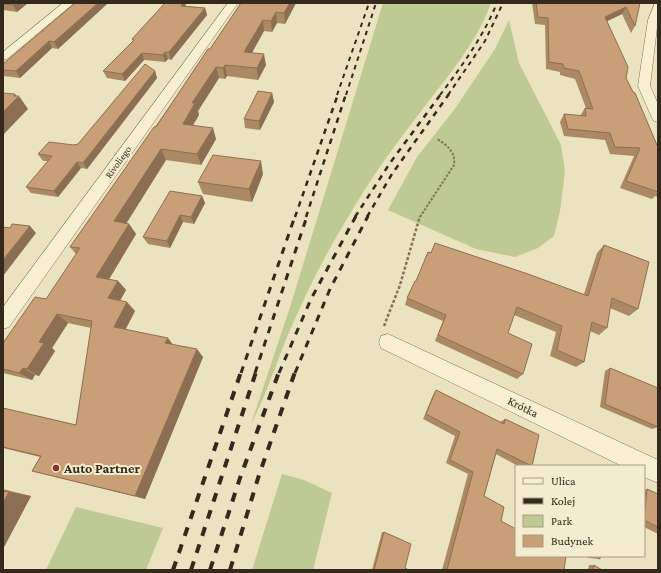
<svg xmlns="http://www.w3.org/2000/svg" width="661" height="573" font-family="'Crimson Pro',serif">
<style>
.green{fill:#bec994}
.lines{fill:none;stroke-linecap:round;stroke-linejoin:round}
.street-casing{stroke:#837358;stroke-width:1}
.path-far1{stroke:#837358;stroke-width:2;stroke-dasharray:2.5 1.5;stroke-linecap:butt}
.path{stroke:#837358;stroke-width:2.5;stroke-dasharray:3 2;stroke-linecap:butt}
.street{fill:#f7efd2;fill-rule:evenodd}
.rail-far3{stroke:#33291c;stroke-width:2;stroke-dasharray:4.5 4.5;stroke-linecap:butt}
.rail-far2{stroke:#33291c;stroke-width:2.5;stroke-dasharray:5.5 5.5;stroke-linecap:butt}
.rail-far1{stroke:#33291c;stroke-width:3;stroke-dasharray:7 7;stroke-linecap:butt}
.rail{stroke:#33291c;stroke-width:4;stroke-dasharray:9 9;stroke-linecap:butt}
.wall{fill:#ac8965}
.shaded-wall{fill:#8c6f53}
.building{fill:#c89f76;stroke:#8c6f53}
.poi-dot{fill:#90322b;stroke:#f3ecce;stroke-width:1.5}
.labels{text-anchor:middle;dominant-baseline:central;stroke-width:4;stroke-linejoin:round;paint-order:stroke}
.far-street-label{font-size:10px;fill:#33291c;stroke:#f3ecce}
.street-label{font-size:12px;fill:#33291c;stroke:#f3ecce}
.near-poi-label{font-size:14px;font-weight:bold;fill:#33291c;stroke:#f3ecce;text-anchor:start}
</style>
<rect width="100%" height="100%" fill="#ebe2bf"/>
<g class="green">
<path d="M383,3H491C476,45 445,79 419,114C393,147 368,182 347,219C324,256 304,297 287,337C275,366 266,396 251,424L291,304Z"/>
<polygon points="509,20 519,63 561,145 565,171 560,211 554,236 538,248 515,257 476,249 388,210 417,157 454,110 495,49"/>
<polygon points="282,474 304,480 332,493 313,570 252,570"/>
<polygon points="76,507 163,528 146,570 46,570"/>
</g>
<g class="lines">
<defs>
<g id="street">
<polygon points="63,3 74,3 7,59 3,60 3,52"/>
<polygon points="228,3 238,3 9,327 3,329 3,307"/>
<polygon points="655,3 658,3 658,19 650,86 658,104 658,122 654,121 652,118 638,86 648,20"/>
<polygon points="388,334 658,460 658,483 644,477 644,466 622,466 381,348 379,342 381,336"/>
</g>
</defs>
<use href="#street" class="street-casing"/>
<path class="path-far1" d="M420,217L454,165C456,152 447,145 437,139"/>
<polyline class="path" points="384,326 400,285 420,216"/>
<use href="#street" class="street"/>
<g class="rail-far3">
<polyline points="337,95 369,3"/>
<polyline points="346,95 376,3"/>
<path d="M440,95C462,66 483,37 497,3"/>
<polyline points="448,95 485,41 503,3"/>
</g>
<g class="rail-far2">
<polyline points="295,217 338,94"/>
<polyline points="306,217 346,94"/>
<polyline points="355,217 390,163 441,94"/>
<polyline points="367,217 392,174 449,94"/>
</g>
<g class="rail-far1">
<polyline points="241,373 295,216"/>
<polyline points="255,373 307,216"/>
<polyline points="279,373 311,299 356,216"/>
<polyline points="295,373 330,289 368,216"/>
</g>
<g class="rail">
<polyline points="173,570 241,372"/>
<polyline points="191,570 256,372"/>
<polyline points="210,570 240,478 279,372"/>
<polyline points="230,570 259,475 295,372"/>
</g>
</g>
<g class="wall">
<polygon points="3,3 28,3 17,12 3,10"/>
<polygon points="185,3 186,6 205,8 207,15 171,60 168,59 165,62 144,60 125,81 107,78 103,71 133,41 132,39"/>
<polygon points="241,3 296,3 285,24 277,23 272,32 264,31 252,53 266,65 258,80 227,76 225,79 219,78 198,111 199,115 193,125 216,139 201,165 166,160 126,223 129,224 136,234 109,279 118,281 126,290 120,301 135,311 126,329 174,345 203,357 145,499 32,471 40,457 3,448 3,408 76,425 91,328 68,323 52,348 55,351 39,376 35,375 32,380 3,373 3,343 46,299 76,254 70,247 210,49"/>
<polygon points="532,3 640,3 635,26 631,33 622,14 607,21 626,78 657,145 658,146 658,197 655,196 652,199 620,188 634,156 610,154 605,140 564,136 560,122 564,114 580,116 585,108 586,108 575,79 560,75 560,72 546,69 545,25 535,24"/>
<polygon points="107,4 58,49 52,48 20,78 3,76 3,64"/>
<polygon points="155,71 157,78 87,169 81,168 58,197 31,193 26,187 48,161 43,161 38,154 78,144"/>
<polygon points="272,93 274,102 260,130 245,128 244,119"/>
<polygon points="263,174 252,202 203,194 198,182"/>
<polygon points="202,196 205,203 194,224 183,222 170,248 148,244 143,237"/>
<polygon points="604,245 638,309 629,316 610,308 607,328 599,335 590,331 584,362 576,367 550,356 556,332 514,315 508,333 523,374 517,379 435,341 443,321 405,305 407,298 416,281 584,294 597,253"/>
<polygon points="610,368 658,427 652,429 600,407 605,371"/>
<polygon points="436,390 500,422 505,419 532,466 518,466 496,454 484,496 501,521 564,570 442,570 468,474 446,463 455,436 423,419 433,395"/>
<polygon points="3,489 31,496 3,549"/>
<polygon points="647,489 658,494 658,534 644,527 644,490"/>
<polygon points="382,532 384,532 405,568 409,570 372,570"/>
<polygon points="584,556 600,556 600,559 589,558"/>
<polygon points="589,565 594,565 602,570 588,570"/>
</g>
<g class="shaded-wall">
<polygon points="16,3 28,3 17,12 13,5"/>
<polygon points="98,3 107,3 107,4 58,49 54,42"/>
<polygon points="183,3 185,3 186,9 181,6"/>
<polygon points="290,3 296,3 285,24 284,13"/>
<polygon points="626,7 622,14 601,24 605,17"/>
<polygon points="205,8 207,15 171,60 169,52"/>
<polygon points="276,12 277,23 272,32 271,21"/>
<polygon points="263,20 264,31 246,63 244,52"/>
<polygon points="49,41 52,48 20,78 16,71"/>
<polygon points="165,52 168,59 165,62 163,55"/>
<polygon points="142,53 144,60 125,81 122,74"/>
<polygon points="264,54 266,65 258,80 257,68"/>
<polygon points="225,65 227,76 225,79 223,68"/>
<polygon points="216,67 219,78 198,111 199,115 187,135 183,124 192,103"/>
<polygon points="155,71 157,78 87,169 83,163"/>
<polygon points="272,93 274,102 260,130 259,121"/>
<polygon points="15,94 18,98 19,96 28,109 3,135 3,112"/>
<polygon points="213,128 216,139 201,165 197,154"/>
<polygon points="161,149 166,160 121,232 114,221"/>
<polygon points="261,161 263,174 252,202 249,189"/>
<polygon points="77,162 81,168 58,197 54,191"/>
<polygon points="202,196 205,203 194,224 191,217"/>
<polygon points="180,215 183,222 170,248 167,241"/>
<polygon points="129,224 136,234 105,286 96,277"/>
<polygon points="30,226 36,233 3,276 3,260"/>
<polygon points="118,281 126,290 116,307 108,298"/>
<polygon points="127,302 135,311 122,335 114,327"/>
<polygon points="57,314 68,323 52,348 55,351 39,376 27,369 39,342"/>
<polygon points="168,338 174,346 165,343"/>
<polygon points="197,349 203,357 145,499 135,496"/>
<polygon points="23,368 35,375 32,380 19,373"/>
<polygon points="9,492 31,496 3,549 3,503"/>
</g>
<g class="building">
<polygon points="3,3 16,3 13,5 3,4"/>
<polygon points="75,3 98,3 54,42 49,41 16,71 3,70 3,64"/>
<polygon points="165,3 183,3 181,6 205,8 169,52 165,52 163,55 142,53 122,74 103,71 134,40 132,39"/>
<polygon points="241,3 290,3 284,13 276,12 271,21 263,20 244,52 264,54 257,68 225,65 223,68 216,67 192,103 195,103 183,124 213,128 197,154 161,149 114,221 129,224 96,277 118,281 108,298 127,302 114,327 168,338 165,343 197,349 135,496 32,471 41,456 3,447 3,408 76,425 92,321 57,314 39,342 44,343 27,369 23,368 19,373 3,369 3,343 35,297 46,299 80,248 70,247 154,127 156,127 208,49 210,49"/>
<polygon points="536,3 640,3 635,26 626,7 605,17 628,67 626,78 633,92 635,93 657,145 658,146 658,192 626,181 640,148 615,147 610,133 568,129 564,114 586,116 585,108 593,109 579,71 564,68 563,64 549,62 548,18 538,17"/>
<polygon points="145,64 155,71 83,163 77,162 54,191 26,187 52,156 38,154 49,142 74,145 78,144"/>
<polygon points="258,91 272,93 259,121 244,119"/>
<polygon points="3,93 15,94 14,96 19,96 3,112"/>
<polygon points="213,155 261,161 249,189 198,182"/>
<polygon points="170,191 202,196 191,217 180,215 167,241 143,237"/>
<polygon points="12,224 30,226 3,260 3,227 10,228"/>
<polygon points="435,243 528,274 588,296 604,245 649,262 638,309 612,298 607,328 592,322 584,362 557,350 562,326 517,307 508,333 532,344 523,374 438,335 446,315 407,298 415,281 416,281 428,252 431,253"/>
<polygon points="610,368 658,388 658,427 605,404"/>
<polygon points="436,390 504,424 505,419 539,435 532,466 497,449 484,496 504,507 501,521 516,529 516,556 566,556 564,570 447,570 473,472 450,460 460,432 426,414"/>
<polygon points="647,489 658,494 658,527 644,520"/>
<polygon points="3,491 9,492 3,503"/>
<polygon points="384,532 411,544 405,568 409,570 374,570"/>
<polygon points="595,556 600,556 600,559"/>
<polygon points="594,565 602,570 593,570"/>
</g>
<circle class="poi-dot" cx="56" cy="468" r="4"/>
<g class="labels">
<g class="far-street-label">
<text transform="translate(118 162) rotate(-54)">Rivoliego</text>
</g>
<g class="street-label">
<text transform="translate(523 407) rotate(26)">Krótka</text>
</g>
<g class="near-poi-label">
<text x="64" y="468">Auto Partner</text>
</g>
</g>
<rect width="661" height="573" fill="none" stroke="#33291c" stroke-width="8"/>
<rect x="515" y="465" width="130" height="92" fill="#f3ecce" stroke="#a69e87"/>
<rect x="523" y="478" width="20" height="6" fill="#f7efd2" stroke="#a69e87"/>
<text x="551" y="485" font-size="12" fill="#33291c">Ulica</text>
<rect x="523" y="498" width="20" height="6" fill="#33291c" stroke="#a69e87"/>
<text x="551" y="505" font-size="12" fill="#33291c">Kolej</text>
<rect x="523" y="515" width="20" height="12" fill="#bec994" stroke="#a69e87"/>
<text x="551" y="525" font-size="12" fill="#33291c">Park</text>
<rect x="523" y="535" width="20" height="12" fill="#c89f76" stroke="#a69e87"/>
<text x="551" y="545" font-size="12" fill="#33291c">Budynek</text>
</svg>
